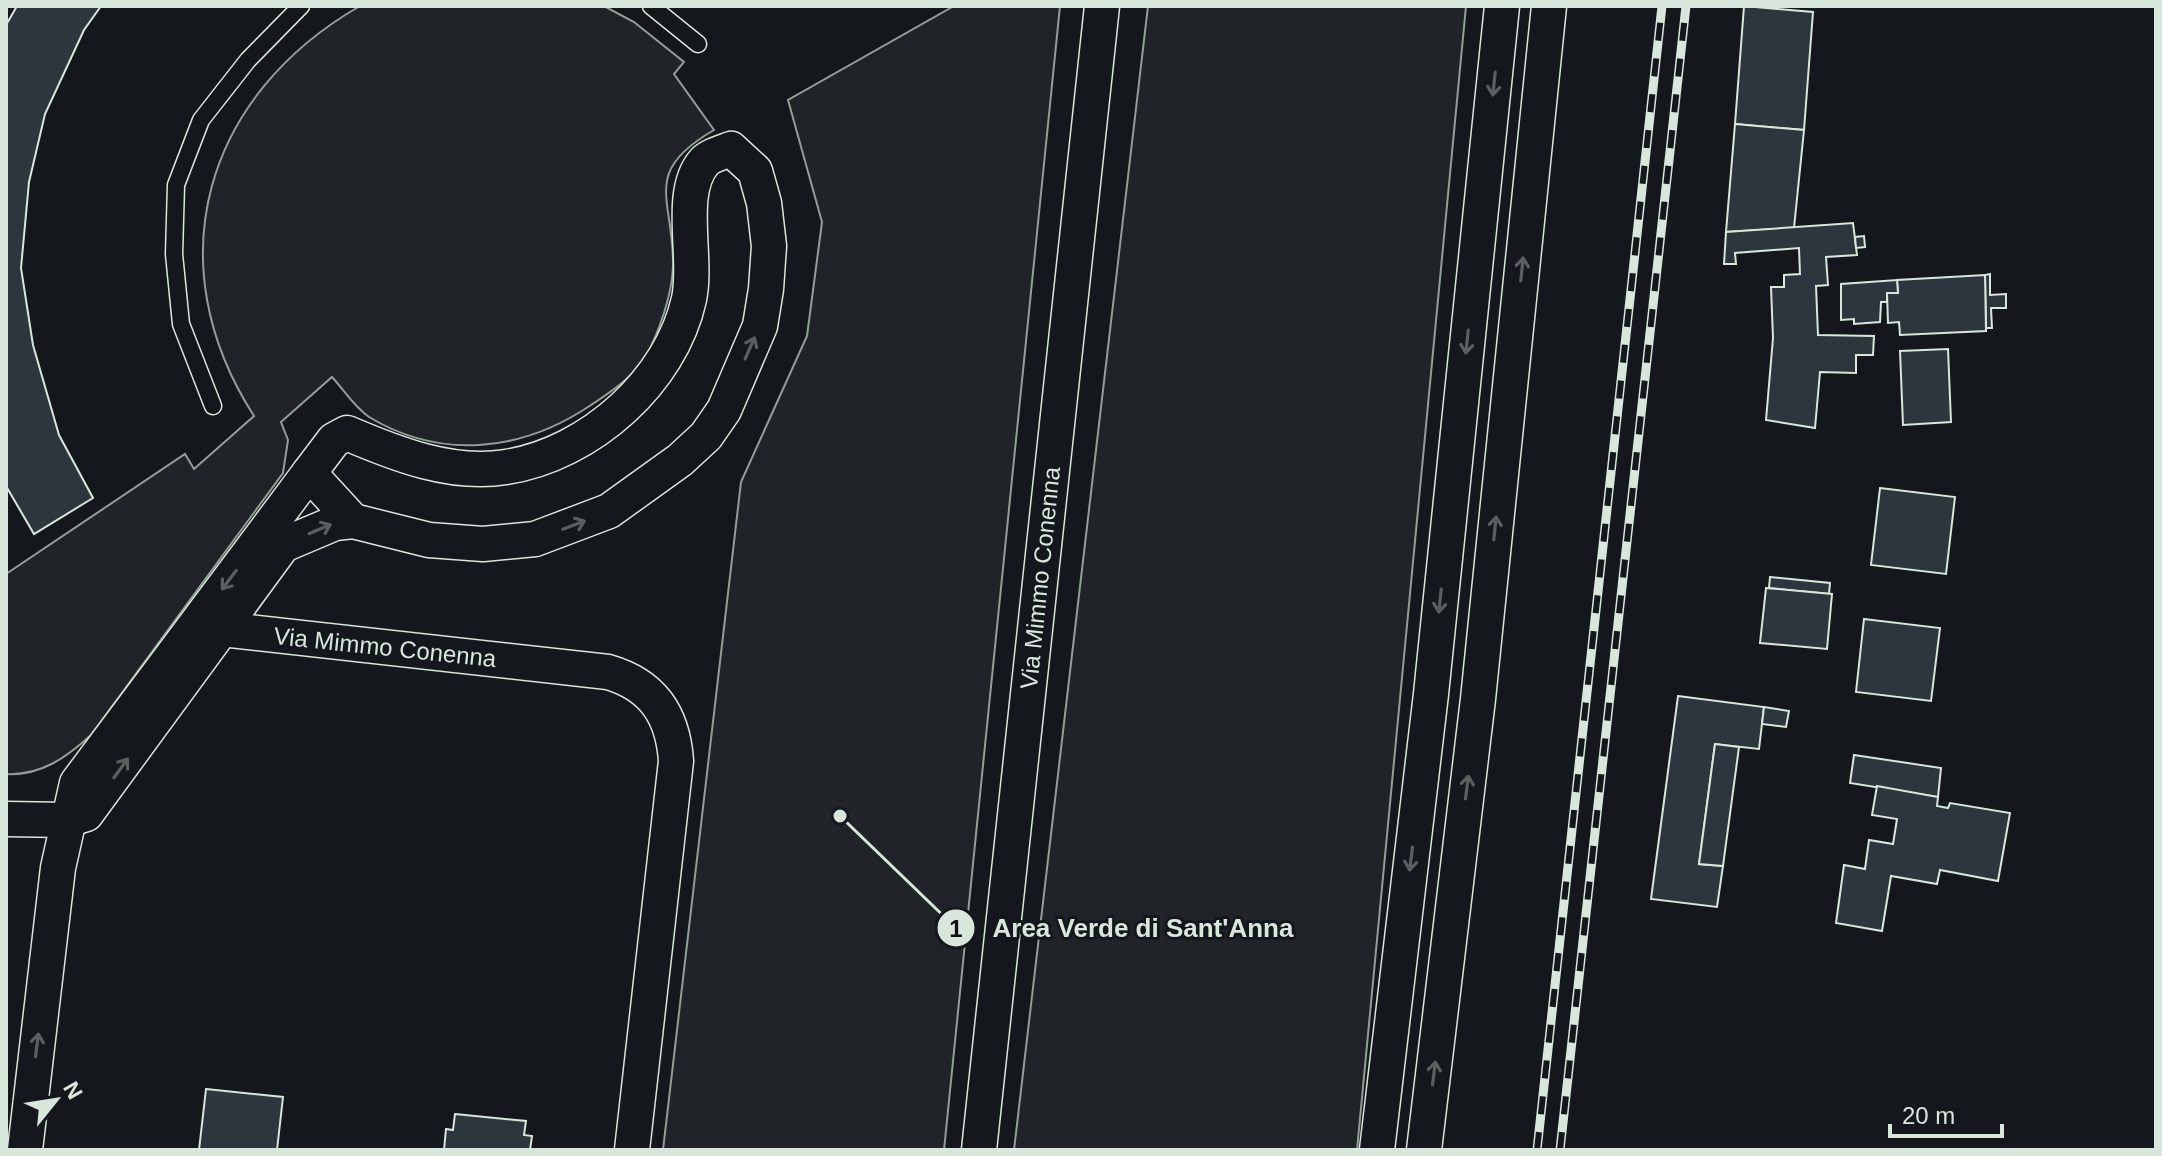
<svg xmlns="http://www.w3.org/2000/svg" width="2162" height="1156" font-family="Helvetica,sans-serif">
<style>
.green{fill:#202428;stroke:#939e99;stroke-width:2}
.building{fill:#2c363c;stroke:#d8e6dc;stroke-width:2}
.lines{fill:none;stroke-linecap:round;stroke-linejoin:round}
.service-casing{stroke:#d8e6dc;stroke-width:19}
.minor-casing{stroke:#d8e6dc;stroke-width:37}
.service{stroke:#14181c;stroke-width:16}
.minor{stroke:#14181c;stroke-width:34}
.rail-casing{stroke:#d8e6dc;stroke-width:9}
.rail{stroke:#14181c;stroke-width:6;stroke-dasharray:18;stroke-linecap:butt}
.oneway{stroke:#59605f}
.labels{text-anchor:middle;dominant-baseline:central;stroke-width:6;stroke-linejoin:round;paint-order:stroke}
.street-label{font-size:24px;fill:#d8e6dc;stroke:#14181c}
.leader{fill:none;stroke:#d8e6dc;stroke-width:3}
.callout-dot{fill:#d8e6dc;stroke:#14181c;stroke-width:3}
.mark-label{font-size:24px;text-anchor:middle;font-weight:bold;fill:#111}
.callout-label{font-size:26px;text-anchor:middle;font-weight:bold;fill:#d8e6dc;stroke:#14181c;stroke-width:6;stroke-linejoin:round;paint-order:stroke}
</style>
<rect width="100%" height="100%" fill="#14181c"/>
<g class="green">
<path d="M360,6H604L634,22L684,62L674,74L714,130C640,173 674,198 673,266C672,294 662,322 651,347C638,374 615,389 591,405C523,451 442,461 369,417C354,407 344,390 332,377L281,422L288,440L283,473L91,735C67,757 41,776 6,774V574L185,454L194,469L254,416C155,262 205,95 360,6Z"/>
<polygon points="954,6 1060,6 944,1150 663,1150 741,482 807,336 822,222 788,100"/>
<polygon points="1148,6 1466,6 1357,1150 1014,1150"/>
</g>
<g class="building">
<polygon points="17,6 101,6 84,30 45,114 29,182 21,268 33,345 59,435 93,498 34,534 6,486 6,25"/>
<polygon points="1744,6 1813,12 1804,130 1735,124"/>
<polygon points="1735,124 1804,130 1794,228 1726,232"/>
<polygon points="1853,223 1857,255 1826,257 1828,285 1816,286 1818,335 1874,336 1873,355 1856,355 1856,373 1820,372 1815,428 1766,420 1773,338 1771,287 1784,287 1784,275 1800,274 1799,248 1735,253 1736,264 1724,264 1726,232"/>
<polygon points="1864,236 1865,247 1856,248 1855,237"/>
<polygon points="1990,274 1990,295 2006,294 2006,308 1991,308 1992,328 1986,328 1985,275"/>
<polygon points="1985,275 1986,331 1900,335 1899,322 1888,323 1887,293 1898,293 1897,280"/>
<polygon points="1897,280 1898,293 1887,293 1887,302 1881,302 1880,322 1854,324 1854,319 1841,320 1841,284"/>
<polygon points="1948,349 1951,422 1903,425 1900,351"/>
<polygon points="1880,488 1955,497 1946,574 1871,565"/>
<polygon points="1770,577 1830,583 1829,594 1769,588"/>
<polygon points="1766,588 1832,594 1827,649 1760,643"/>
<polygon points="1864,619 1940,628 1931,701 1856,692"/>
<polygon points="1678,696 1764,707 1759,749 1715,744 1699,864 1723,866 1717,907 1651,899"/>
<polygon points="1764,707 1789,711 1786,727 1762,724"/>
<polygon points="1715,744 1739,747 1723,866 1699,864"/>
<polygon points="1854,755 1941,768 1938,797 1850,783"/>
<polygon points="1877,786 1938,797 1937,806 1948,808 1950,803 2010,813 1998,881 1940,870 1937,884 1891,876 1882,931 1836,923 1844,865 1865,869 1869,840 1893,844 1897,819 1872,815"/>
<polygon points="206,1089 283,1097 277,1150 199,1150"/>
<polygon points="455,1114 526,1121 524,1135 532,1136 530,1150 444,1150 446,1129 453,1130"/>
</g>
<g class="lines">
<defs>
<g id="service">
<polyline points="651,6 698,44"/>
<polyline points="213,406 181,324 174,254 176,185 201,120 248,60 301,6"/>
</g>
<g id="minor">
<path d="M222,629L608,672C653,685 673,715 676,761L632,1150"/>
<path d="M6,819L67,820L86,814L283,545L335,523L353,521L429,540L483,544L535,539L609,511L680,460L706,436L724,410L760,326L766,289L769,246L764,203L755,171L731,149C723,152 709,156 704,162C677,193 698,258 689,299C671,381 590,454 506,467C452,476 396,454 347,433L334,440L309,473L353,521"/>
<polyline points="25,1150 58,868 77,783 309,473"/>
<polyline points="979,1150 1102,6"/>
<polyline points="1377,1150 1431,694 1502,6"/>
<polyline points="1424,1150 1478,699 1549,6"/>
</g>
</defs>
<use href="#service" class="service-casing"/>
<use href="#minor" class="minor-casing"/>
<use href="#service" class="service"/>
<use href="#minor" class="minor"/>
<defs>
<g id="rail">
<polyline points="1537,1150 1662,6"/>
<polyline points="1560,1150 1686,6"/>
</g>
</defs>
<use href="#rail" class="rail-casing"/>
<use href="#rail" class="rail"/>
</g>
<defs><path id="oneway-shaft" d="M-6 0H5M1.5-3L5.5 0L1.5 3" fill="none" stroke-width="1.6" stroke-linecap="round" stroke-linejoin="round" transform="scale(2)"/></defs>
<g class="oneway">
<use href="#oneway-shaft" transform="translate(1494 84) rotate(96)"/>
<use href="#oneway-shaft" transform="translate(1522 269) rotate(-84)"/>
<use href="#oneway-shaft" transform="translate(1467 342) rotate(96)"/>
<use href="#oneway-shaft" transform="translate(750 348) rotate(-66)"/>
<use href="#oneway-shaft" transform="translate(574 525) rotate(-21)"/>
<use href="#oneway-shaft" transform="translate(1495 528) rotate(-84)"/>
<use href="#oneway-shaft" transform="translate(320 529) rotate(-23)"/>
<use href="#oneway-shaft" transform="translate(229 580) rotate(127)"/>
<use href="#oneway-shaft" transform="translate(1440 601) rotate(96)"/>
<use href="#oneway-shaft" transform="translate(121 768) rotate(-54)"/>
<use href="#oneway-shaft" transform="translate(1467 787) rotate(-83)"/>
<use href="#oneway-shaft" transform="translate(1411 859) rotate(97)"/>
<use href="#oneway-shaft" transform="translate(37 1045) rotate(-83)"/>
<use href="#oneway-shaft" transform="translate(1434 1073) rotate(-83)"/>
</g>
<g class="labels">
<g class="street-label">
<text transform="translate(1040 578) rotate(-84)">Via Mimmo Conenna</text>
<text transform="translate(385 647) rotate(6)">Via Mimmo Conenna</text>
</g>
</g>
<path class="leader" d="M840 816L956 928"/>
<g class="callout-dot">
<circle cx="840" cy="816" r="8"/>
<circle cx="956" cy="928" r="20"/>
</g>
<g class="mark-label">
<text x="956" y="937">1</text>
</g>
<g class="callout-label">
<text x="1143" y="937">Area Verde di Sant'Anna</text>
</g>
<rect width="2162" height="1156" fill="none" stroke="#d8e6dc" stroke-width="16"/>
<g transform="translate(56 1100) rotate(60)" stroke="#14181c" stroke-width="6" paint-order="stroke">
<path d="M0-6L14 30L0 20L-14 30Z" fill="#d8e6dc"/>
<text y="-12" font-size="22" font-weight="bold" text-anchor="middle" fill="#d8e6dc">N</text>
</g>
<path d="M1890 1124v12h112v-12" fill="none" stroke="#d8e6dc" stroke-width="4"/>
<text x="1902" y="1124" font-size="24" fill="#d8e6dc" stroke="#14181c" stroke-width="6" paint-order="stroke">20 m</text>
</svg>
